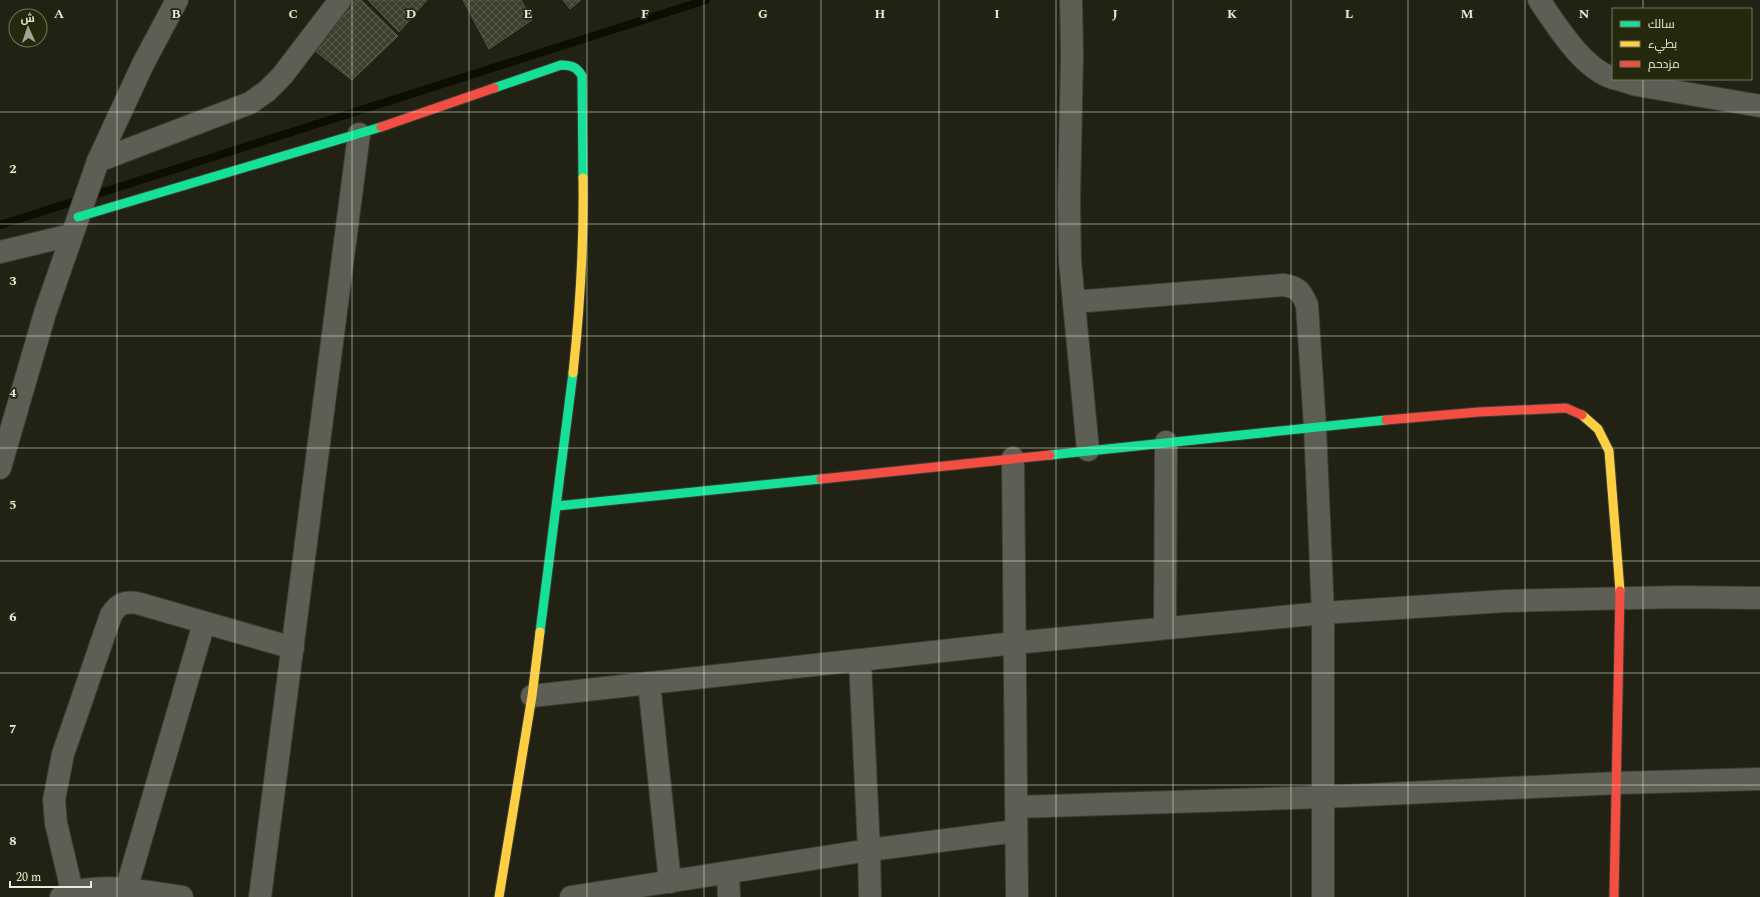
<svg xmlns="http://www.w3.org/2000/svg" width="1760" height="897" font-family="Spectral,Cairo,serif">
<style>
.lines{fill:none;stroke-linecap:round;stroke-linejoin:round}
.stream{stroke:#0d0e02;stroke-width:8}
.building{fill:url(#building-cross-hatch);stroke:#545549}
.street-casing{stroke:#3b3c31;stroke-width:24}
.fast-casing{stroke:#3b3c31;stroke-width:11}
.slow-casing{stroke:#3b3c31;stroke-width:11}
.jam-casing{stroke:#3b3c31;stroke-width:11}
.street{stroke:#5d5f54;stroke-width:22}
.fast{stroke:#16e098;stroke-width:9}
.slow{stroke:#ffcf43;stroke-width:9}
.jam{stroke:#f24e42;stroke-width:9}
.grid{fill:none;stroke:#e9ecdc;stroke-width:1;stroke-opacity:0.55}
.grid-label{font-size:13px;text-anchor:middle;font-weight:bold;fill:#e9ecdc;stroke:#26280e;stroke-width:3.5;stroke-linejoin:round;paint-order:stroke}
</style>
<defs>
<pattern id="building-cross-hatch" width="8" height="8" patternUnits="userSpaceOnUse"><rect width="8" height="8" fill="#3e402d"/><path d="M0 0l8 8M0 8l8-8" fill="none" stroke="#5a5c4b"/></pattern>
</defs>
<rect width="100%" height="100%" fill="#212214"/>
<g class="lines">
<polyline class="stream" points="0,225 706,0"/>
</g>
<g class="building">
<polygon points="354,0 361,0 398,36 352,80 314,50"/>
<polygon points="368,0 427,0 399,32"/>
<polygon points="463,0 521,0 532,20 489,49"/>
<polygon points="563,0 581,0 570,9"/>
</g>
<g class="lines">
<defs>
<g id="street">
<polyline points="1071,0 1072,54 1069,201 1070,261 1088,450"/>
<path d="M1539,0C1557,26 1582,68 1613,78"/>
<polyline points="1617,79 1637,85 1760,106"/>
<polyline points="98,161 250,103 267,91 282,76 340,0"/>
<polyline points="0,252 71,235"/>
<path d="M1074,302L1283,285C1298,287 1301,291 1307,305L1315,427L1323,613V897"/>
<polyline points="1013,458 1017,897"/>
<polyline points="0,468 45,313 98,161 143,64 177,0"/>
<polyline points="1165,628 1166,442"/>
<polyline points="860,660 869,850 870,897"/>
<polyline points="649,683 670,882"/>
<polyline points="532,696 1015,643 1323,613 1505,601 1679,597 1760,598"/>
<polyline points="1016,807 1323,797 1617,783 1760,779"/>
<polyline points="728,873 729,897"/>
<polyline points="126,890 204,623"/>
<path d="M72,891L56,823L54,800L63,754L111,615C118,604 124,601 137,603L293,648"/>
<path d="M61,897C94,880 146,892 182,897"/>
<polyline points="260,897 359,134"/>
<polyline points="571,897 869,850 1016,831"/>
</g>
<g id="fast">
<path d="M494,88L561,65C571,65 577,67 582,76L583,178"/>
<polyline points="78,217 381,127"/>
<polyline points="1050,455 1386,420"/>
<polyline points="557,506 821,479"/>
<polyline points="540,632 573,373"/>
</g>
<g id="slow">
<path d="M573,373C580,308 584,243 583,178"/>
<polyline points="1582,415 1598,429 1609,451 1620,591"/>
<polyline points="499,897 532,696 540,632"/>
</g>
<g id="jam">
<polyline points="381,127 494,88"/>
<polyline points="1386,420 1479,412 1566,408 1582,415"/>
<polyline points="821,479 1050,455"/>
<polyline points="1614,897 1620,591"/>
</g>
</defs>
<use href="#street" class="street-casing"/>
<use href="#fast" class="fast-casing"/>
<use href="#slow" class="slow-casing"/>
<use href="#jam" class="jam-casing"/>
<use href="#street" class="street"/>
<use href="#fast" class="fast"/>
<use href="#slow" class="slow"/>
<use href="#jam" class="jam"/>
</g>
<path class="grid" d="M117,0V897M235,0V897M352,0V897M469,0V897M587,0V897M704,0V897M821,0V897M939,0V897M1056,0V897M1173,0V897M1291,0V897M1408,0V897M1525,0V897M1643,0V9M1643,79V897M0,112H1760M0,224H1760M0,336H1760M0,448H1760M0,561H1760M0,673H1760M0,785H1760"/>
<g class="grid-label">
<text x="59" y="18">A</text>
<text x="176" y="18">B</text>
<text x="293" y="18">C</text>
<text x="411" y="18">D</text>
<text x="528" y="18">E</text>
<text x="645" y="18">F</text>
<text x="763" y="18">G</text>
<text x="880" y="18">H</text>
<text x="997" y="18">I</text>
<text x="1115" y="18">J</text>
<text x="1232" y="18">K</text>
<text x="1349" y="18">L</text>
<text x="1467" y="18">M</text>
<text x="1584" y="18">N</text>
<text x="13" y="173">2</text>
<text x="13" y="285">3</text>
<text x="13" y="397">4</text>
<text x="13" y="509">5</text>
<text x="13" y="621">6</text>
<text x="13" y="733">7</text>
<text x="13" y="845">8</text>
</g>
<rect x="1612" y="8" width="140" height="72" fill="#26280e" stroke="#747660"/>
<rect x="1620" y="21" width="20" height="6" fill="#16e098" stroke="#747660"/>
<text x="1648" y="28" font-size="12" fill="#e9ecdc">سالك</text>
<rect x="1620" y="41" width="20" height="6" fill="#ffcf43" stroke="#747660"/>
<text x="1648" y="48" font-size="12" fill="#e9ecdc">بطيء</text>
<rect x="1620" y="61" width="20" height="6" fill="#f24e42" stroke="#747660"/>
<text x="1648" y="68" font-size="12" fill="#e9ecdc">مزدحم</text>
<g transform="translate(28 28) rotate(357)"><circle r="19" fill="#26280e" stroke="#747660"/>
<path d="M0-3L7 15L0 10L-7 15Z" fill="#a3a596"/>
<text y="-6" font-size="11" font-weight="bold" text-anchor="middle" fill="#e9ecdc">ش</text>
</g>
<path d="M10 881v6h81v-6" fill="none" stroke="#e9ecdc" stroke-width="2"/>
<text x="16" y="881" font-size="12" fill="#e9ecdc" stroke="#26280e" stroke-width="3" paint-order="stroke">20 m</text>
</svg>
